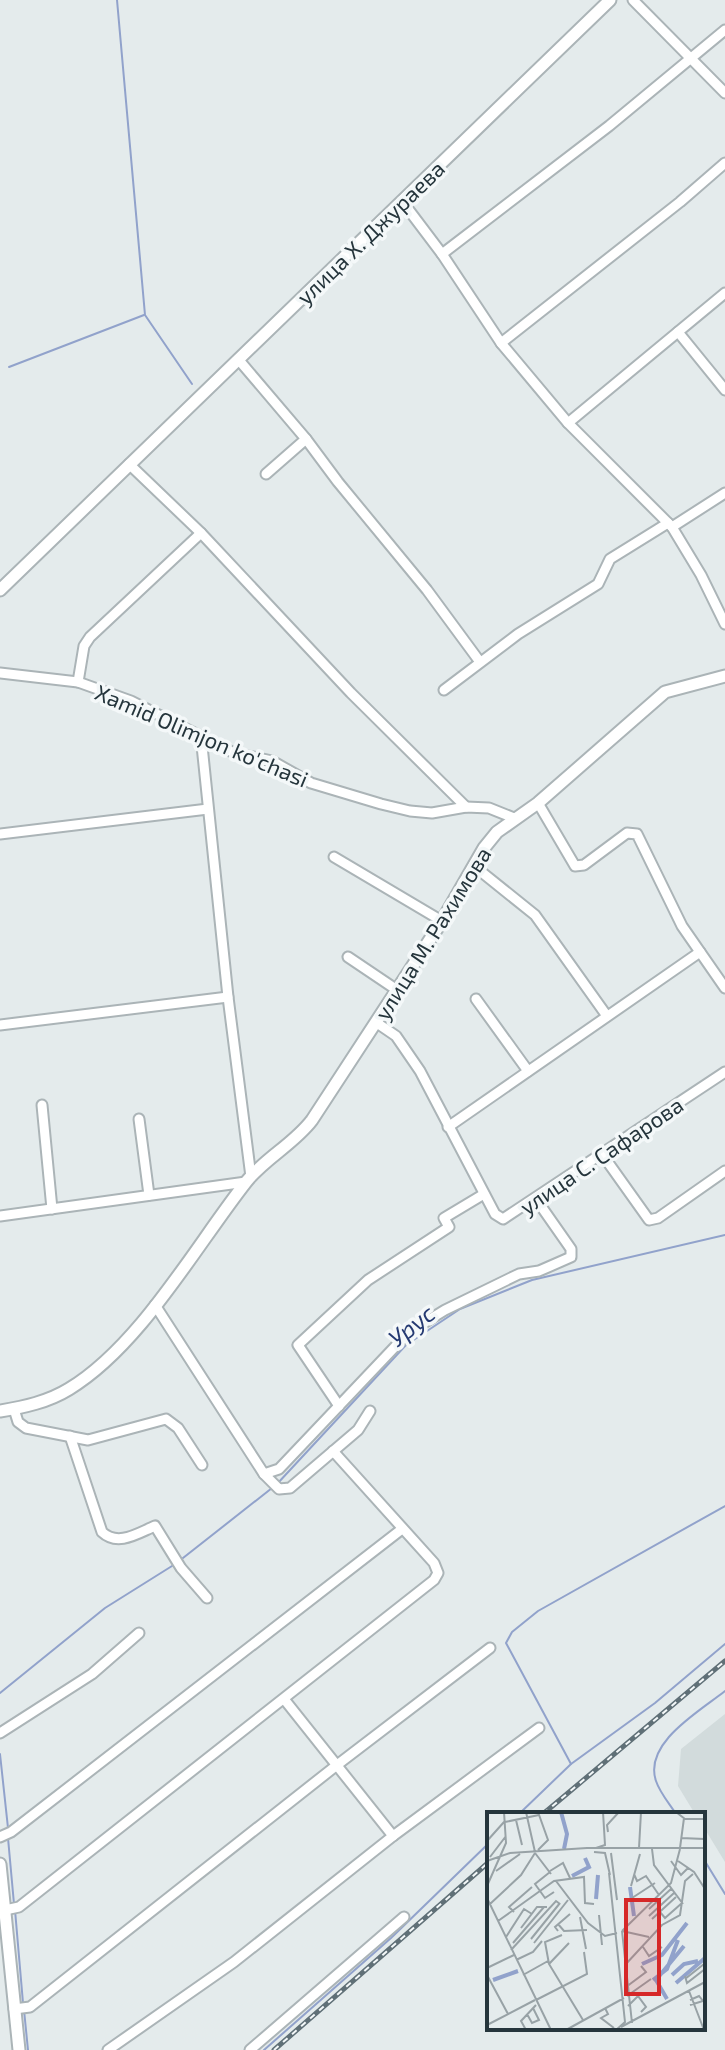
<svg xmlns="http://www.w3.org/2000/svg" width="725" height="2050" font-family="'Exo 2',sans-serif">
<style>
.built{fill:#d2dbdc}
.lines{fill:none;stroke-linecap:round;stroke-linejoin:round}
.stream{stroke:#91a2cb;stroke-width:2}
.minor-casing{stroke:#abb4b7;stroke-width:13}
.tertiary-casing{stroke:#abb4b7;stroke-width:15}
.minor{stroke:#fff;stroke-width:9}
.tertiary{stroke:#fff;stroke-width:11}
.rail-casing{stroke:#607077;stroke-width:5}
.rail{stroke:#f4f8f9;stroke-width:2;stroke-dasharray:6;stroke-linecap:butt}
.labels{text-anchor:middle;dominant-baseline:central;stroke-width:7;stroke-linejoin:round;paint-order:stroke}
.street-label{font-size:22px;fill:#25353c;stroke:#f4f8f9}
.water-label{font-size:24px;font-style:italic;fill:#253a72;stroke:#f4f8f9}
.inset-river{fill:none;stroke:#91a2cb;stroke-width:4}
.inset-road{fill:none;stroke:#98a2a6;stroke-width:2}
.view{fill:#d62828;fill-opacity:0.15;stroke:#d62828;stroke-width:4}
.inset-edge{fill:none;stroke:#25353c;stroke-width:4}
</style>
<rect width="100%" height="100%" fill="#e4ebec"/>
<polygon class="built" points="725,1714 725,1862 703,1826 703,1814 695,1814 678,1786 681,1749"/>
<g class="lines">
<g class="stream">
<polyline points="117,0 145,315 192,384"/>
<polyline points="9,367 144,315"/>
<polyline points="277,1484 406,1345 460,1309 532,1280 725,1235"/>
<polyline points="183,1558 272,1488"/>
<polyline points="0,1693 105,1608 172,1566"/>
<polyline points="0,1754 8,1828"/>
<polyline points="571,1764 506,1643 512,1632 538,1611 725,1506"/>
<polyline points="519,1814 571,1764 655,1703 725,1644"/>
<path d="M676,1814C669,1803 660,1793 656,1781C643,1743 700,1711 725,1691"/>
<polyline points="8,1838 14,1904"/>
<polyline points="703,1858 725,1894"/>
<polyline points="15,1910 23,2003"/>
<polyline points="24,2010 28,2050"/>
<polyline points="264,2050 391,1938 489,1843"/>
</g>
<defs>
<g id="minor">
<polyline points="633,0 725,93"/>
<polyline points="402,201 442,254 501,343 568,423 672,527 701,575 725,624"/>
<polyline points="442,254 609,126 725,30"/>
<polyline points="678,332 725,390"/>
<polyline points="501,343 680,202 725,163"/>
<polyline points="238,359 306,439 338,482 427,590 480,662"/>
<polyline points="568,423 725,293"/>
<polyline points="129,464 201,533 351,693 466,807"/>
<polyline points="266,474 306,439"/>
<polyline points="672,527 725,493"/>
<polyline points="0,673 78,682 131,701 234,753 272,761 311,783 381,804 410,811 432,813 466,807 489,808 514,818"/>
<polyline points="78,682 84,646 90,637 201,533"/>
<polyline points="444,690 518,634 598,584 610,559 668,523"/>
<polyline points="201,736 228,997 251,1177"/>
<polyline points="538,803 575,866 584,865 627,833 637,834 682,926 725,988"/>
<polyline points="0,834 208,809"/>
<polyline points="334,857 442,921"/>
<polyline points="474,866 535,915 607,1016"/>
<polyline points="348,957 397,990"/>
<polyline points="476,999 528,1071"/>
<polyline points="377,1023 396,1036 420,1071 495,1214 503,1219 725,1072"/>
<polyline points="0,1025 228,997"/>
<polyline points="42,1105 52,1209"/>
<polyline points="139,1119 149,1195"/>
<polyline points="448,1127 700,952"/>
<polyline points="602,1154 649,1220 658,1218 725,1171"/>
<polyline points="0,1216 246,1182"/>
<polyline points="155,1305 264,1474 279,1489 290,1488 358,1430 370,1411"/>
<polyline points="339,1406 298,1345 368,1280 449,1227 444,1218 484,1194"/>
<polyline points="14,1409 18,1422 26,1428 88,1440 166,1419 178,1428 202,1465"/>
<path d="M70,1436L102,1532C118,1547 138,1533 155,1526L181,1568L207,1598"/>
<polyline points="264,1474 279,1469 409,1332 445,1310 519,1274 539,1271 571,1257 571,1249 536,1199"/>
<polyline points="284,1699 393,1836"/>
<polyline points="0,1733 92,1674 139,1633"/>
<polyline points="0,1837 11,1832 402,1529"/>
<polyline points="5,1910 19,1907 434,1580 438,1573 434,1563 333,1451"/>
<polyline points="14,2009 30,2007 337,1765 490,1648"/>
<polyline points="108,2050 234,1962 393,1836 539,1728"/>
<polyline points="250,2050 404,1917"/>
</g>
<g id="tertiary">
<polyline points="0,590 610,0"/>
<path d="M0,1411C24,1407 48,1402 69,1389C140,1346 195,1247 246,1182C265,1158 294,1144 312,1120L442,921L484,848L497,832L538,803L665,692L725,676"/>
<polyline points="0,1864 19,2050"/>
</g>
</defs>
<use href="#minor" class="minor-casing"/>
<use href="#tertiary" class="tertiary-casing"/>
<use href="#minor" class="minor"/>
<use href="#tertiary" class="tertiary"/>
<defs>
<g id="rail">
<polyline points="543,1814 725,1661"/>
<polyline points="274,2050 489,1862"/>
</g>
</defs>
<use href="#rail" class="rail-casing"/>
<use href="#rail" class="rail"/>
</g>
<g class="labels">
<g class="street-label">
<text transform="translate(370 232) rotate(-44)">улица Х. Джураева</text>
<text transform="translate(202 735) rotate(23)">Xamid Olimjon ko'chasi</text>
<text transform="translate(432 933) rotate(-58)">улица М. Рахимова</text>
<text transform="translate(601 1155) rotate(-34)">улица С. Сафарова</text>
</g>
<g class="water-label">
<text transform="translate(411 1325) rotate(-38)">Урус</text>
</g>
</g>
<g transform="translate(487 1812)">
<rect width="218" height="218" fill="#e4ebec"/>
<path class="inset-river" d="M74,0L80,22L77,37M85,64L102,55L98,46M143,75L147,104M109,87L111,63M155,152L175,143L200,111M185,163L197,152L211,149M6,168L31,159M166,168L180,157L191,128M189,171L218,146M180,187L169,168L197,134"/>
<path class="inset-road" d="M39,0L48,40M189,0L198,7H218M29,8L35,33M18,10L52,3M121,20L120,13L132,0M194,26L217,27V36M0,29L17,10M109,36L118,33L116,0M152,36L154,0M193,36L197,6M165,37L167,53L196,92M51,38L61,28L51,0M107,40L118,41L123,63M48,41L64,62M124,41L130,88M3,45L19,24M0,49L23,41L100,36H218M184,49L194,63L201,56M191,49L207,60L218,77M9,59L33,42M63,59L76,51L83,66M63,60L48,72L58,86L67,80M122,61L138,210L129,218M147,62L150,69L159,64L172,83M69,69L101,111L118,124L130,121M0,74L19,31L17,0M144,74L153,42M0,86L64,218M145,86L168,71M3,92L34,63L48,41M162,97L184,77M27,100L22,95L45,75M173,100L178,106L195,91M112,103L115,133M162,104L187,81M93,105L99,137M165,107L189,85M11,109L67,69L97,65L98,91L107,92M71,112L77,119L100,118M34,116L50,95H60M71,119L68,115L83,102M135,119L184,71L193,37M135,119L145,211M135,119L162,125M19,125L37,97L45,102M44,127L73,91M26,131L57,95M47,131L81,88M82,131L62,152L96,208M156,135L162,144L175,135M24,138L69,89L73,92M29,148L46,140L55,129M62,152L58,130L75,123M138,153L175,113L193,103L198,69L206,62M0,156L27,143M0,163L21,202M36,163L61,149M198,164L200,171L218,157M198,167L217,152M139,175L159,160L154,154M202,179L217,218M140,184L164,167M49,188L100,162L97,140M203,193L216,189L212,184L203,188M141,194L151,184L159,195L154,200M118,196L121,202L114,206L127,216M40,202L45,211L52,208L46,196M0,213L48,188M134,215L218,170M39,218L34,209L49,193M79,218L137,186"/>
<path class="view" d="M139,88H172V182H139Z"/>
<rect width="218" height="218" class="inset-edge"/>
</g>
</svg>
